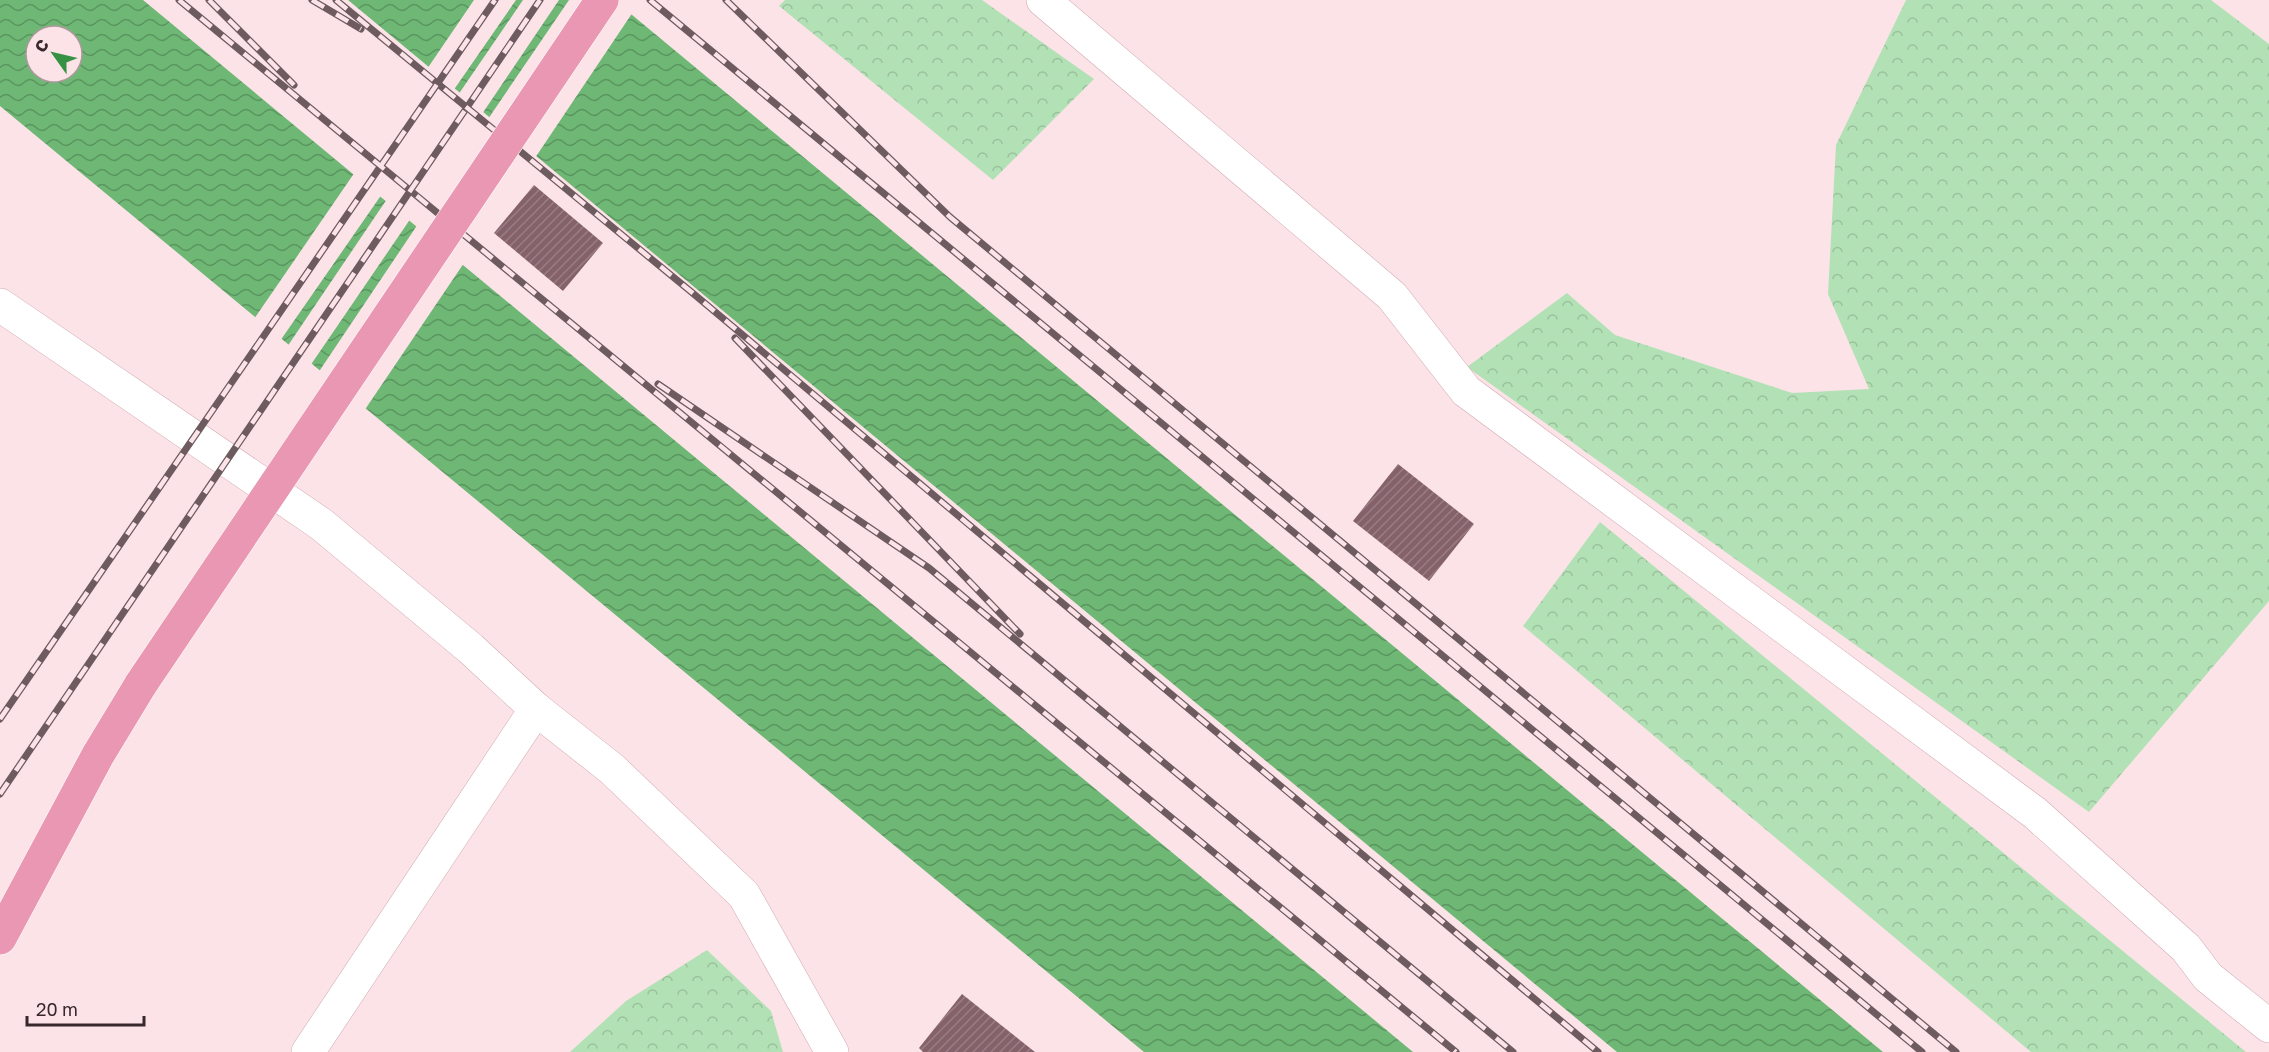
<svg xmlns="http://www.w3.org/2000/svg" width="2269" height="1052" font-family="'Golos Text',sans-serif">
<style>
.forest{fill:url(#forest-crowns)}
.water{fill:url(#water-waves);fill-rule:evenodd}
.pier{fill:#fce3e8}
.building{fill:url(#building-hatch)}
.lines{fill:none;stroke-linecap:round;stroke-linejoin:round}
.minor-casing{stroke:#d0a9b2;stroke-width:34}
.major-casing{stroke:#fff;stroke-width:34}
.minor{stroke:#fff;stroke-width:33}
.major{stroke:#e997b3;stroke-width:33}
.rail-casing{stroke:#6e5b60;stroke-width:7}
.rail{stroke:#fce3e8;stroke-width:4.5;stroke-dasharray:14;stroke-linecap:butt}
.major-bridge-casing{stroke:#fff;stroke-width:34;stroke-linecap:butt}
.major-bridge{stroke:#e997b3;stroke-width:33}
</style>
<defs>
<pattern id="forest-crowns" width="20" height="18" patternUnits="userSpaceOnUse" patternTransform="scale(1.5)"><rect width="20" height="18" fill="#b2e1b5"/><path d="M2 6a3 3 0 1 1 6 0M12 15a3 3 0 1 1 6 0" fill="none" stroke="#9ac19c"/></pattern>
<pattern id="water-waves" width="16" height="10" patternUnits="userSpaceOnUse" patternTransform="scale(1.5)"><rect width="16" height="10" fill="#6eb775"/><path d="M0 5q4-4 8 0t8 0" fill="none" stroke="#5b9560"/></pattern>
<pattern id="building-hatch" width="6" height="6" patternUnits="userSpaceOnUse" patternTransform="scale(1.5)"><rect width="6" height="6" fill="#85626a"/><path d="M-1 1l2-2M0 6l6-6M5 7l2-2" fill="none" stroke="#987e84"/></pattern>
</defs>
<rect width="100%" height="100%" fill="#fce3e8"/>
<g class="forest">
<polygon points="785,0 982,0 1094,79 993,180 779,6"/>
<polygon points="1906,0 2211,0 2269,44 2269,601 2089,812 1467,367 1567,293 1615,335 1792,393 1869,389 1828,294 1836,145"/>
<polygon points="1600,522 2246,1052 2031,1052 1523,626"/>
<polygon points="707,950 771,1011 783,1052 570,1052 626,1001"/>
</g>
<g class="water">
<path d="M0,0H143L1413,1052H1144L0,106ZM36,36H72V72H36Z"/>
<polygon points="348,0 614,0 1883,1052 1617,1052"/>
</g>
<g class="pier">
<polygon points="474,0 516,0 453,91 427,69"/>
<polygon points="523,0 559,0 482,114 458,95"/>
<polygon points="569,0 619,0 633,12 535,158 488,119"/>
<polygon points="355,172 382,194 280,341 254,319"/>
<polygon points="387,199 411,218 310,366 287,347"/>
<polygon points="418,224 464,263 364,411 318,373"/>
</g>
<g class="building">
<polygon points="534,185 603,243 563,291 494,233"/>
<polygon points="1398,464 1474,524 1429,581 1353,521"/>
<polygon points="962,994 1035,1052 923,1052 919,1048"/>
</g>
<g class="lines">
<defs>
<g id="minor">
<polyline points="1043,0 1392,296 1466,391 2035,813 2186,948 2208,977 2269,1026"/>
<polyline points="0,305 321,524 470,648 536,709"/>
<polyline points="308,1052 536,709 612,769 744,895 832,1052"/>
</g>
<polyline id="major" points="0,938 98,755 141,684"/>
</defs>
<use href="#minor" class="minor-casing"/>
<use href="#major" class="major-casing"/>
<use href="#minor" class="minor"/>
<use href="#major" class="major"/>
<defs>
<g id="rail">
<polyline points="179,0 1456,1052"/>
<polyline points="209,0 294,85"/>
<polyline points="312,0 361,29"/>
<polyline points="336,0 689,290 1598,1052"/>
<polyline points="650,0 1922,1052"/>
<polyline points="726,0 950,217 1956,1052"/>
<polyline points="735,338 1020,634"/>
<polyline points="658,384 929,568 1513,1052"/>
<polyline points="0,719 495,0"/>
<polyline points="0,794 540,0"/>
</g>
</defs>
<use href="#rail" class="rail-casing"/>
<use href="#rail" class="rail"/>
<defs>
<polyline id="major-bridge" points="141,684 602,0"/>
</defs>
<use href="#major-bridge" class="major-bridge-casing"/>
<use href="#major-bridge" class="major-bridge"/>
</g>
<g transform="translate(54 54) rotate(304)"><circle r="28" fill="#fce3e8" stroke="#ae989d" stroke-width="1.5"/>
<path d="M0-4.5L10 22L0 15L-10 22Z" fill="#359244"/>
<text y="-9" font-size="16" font-weight="bold" text-anchor="middle" fill="#38282c">С</text>
</g>
<path d="M27 1016v9h117v-9" fill="none" stroke="#38282c" stroke-width="3"/>
<text x="36" y="1016" font-size="18" fill="#38282c" stroke="#fce3e8" stroke-width="4.5" paint-order="stroke">20 m</text>
</svg>
